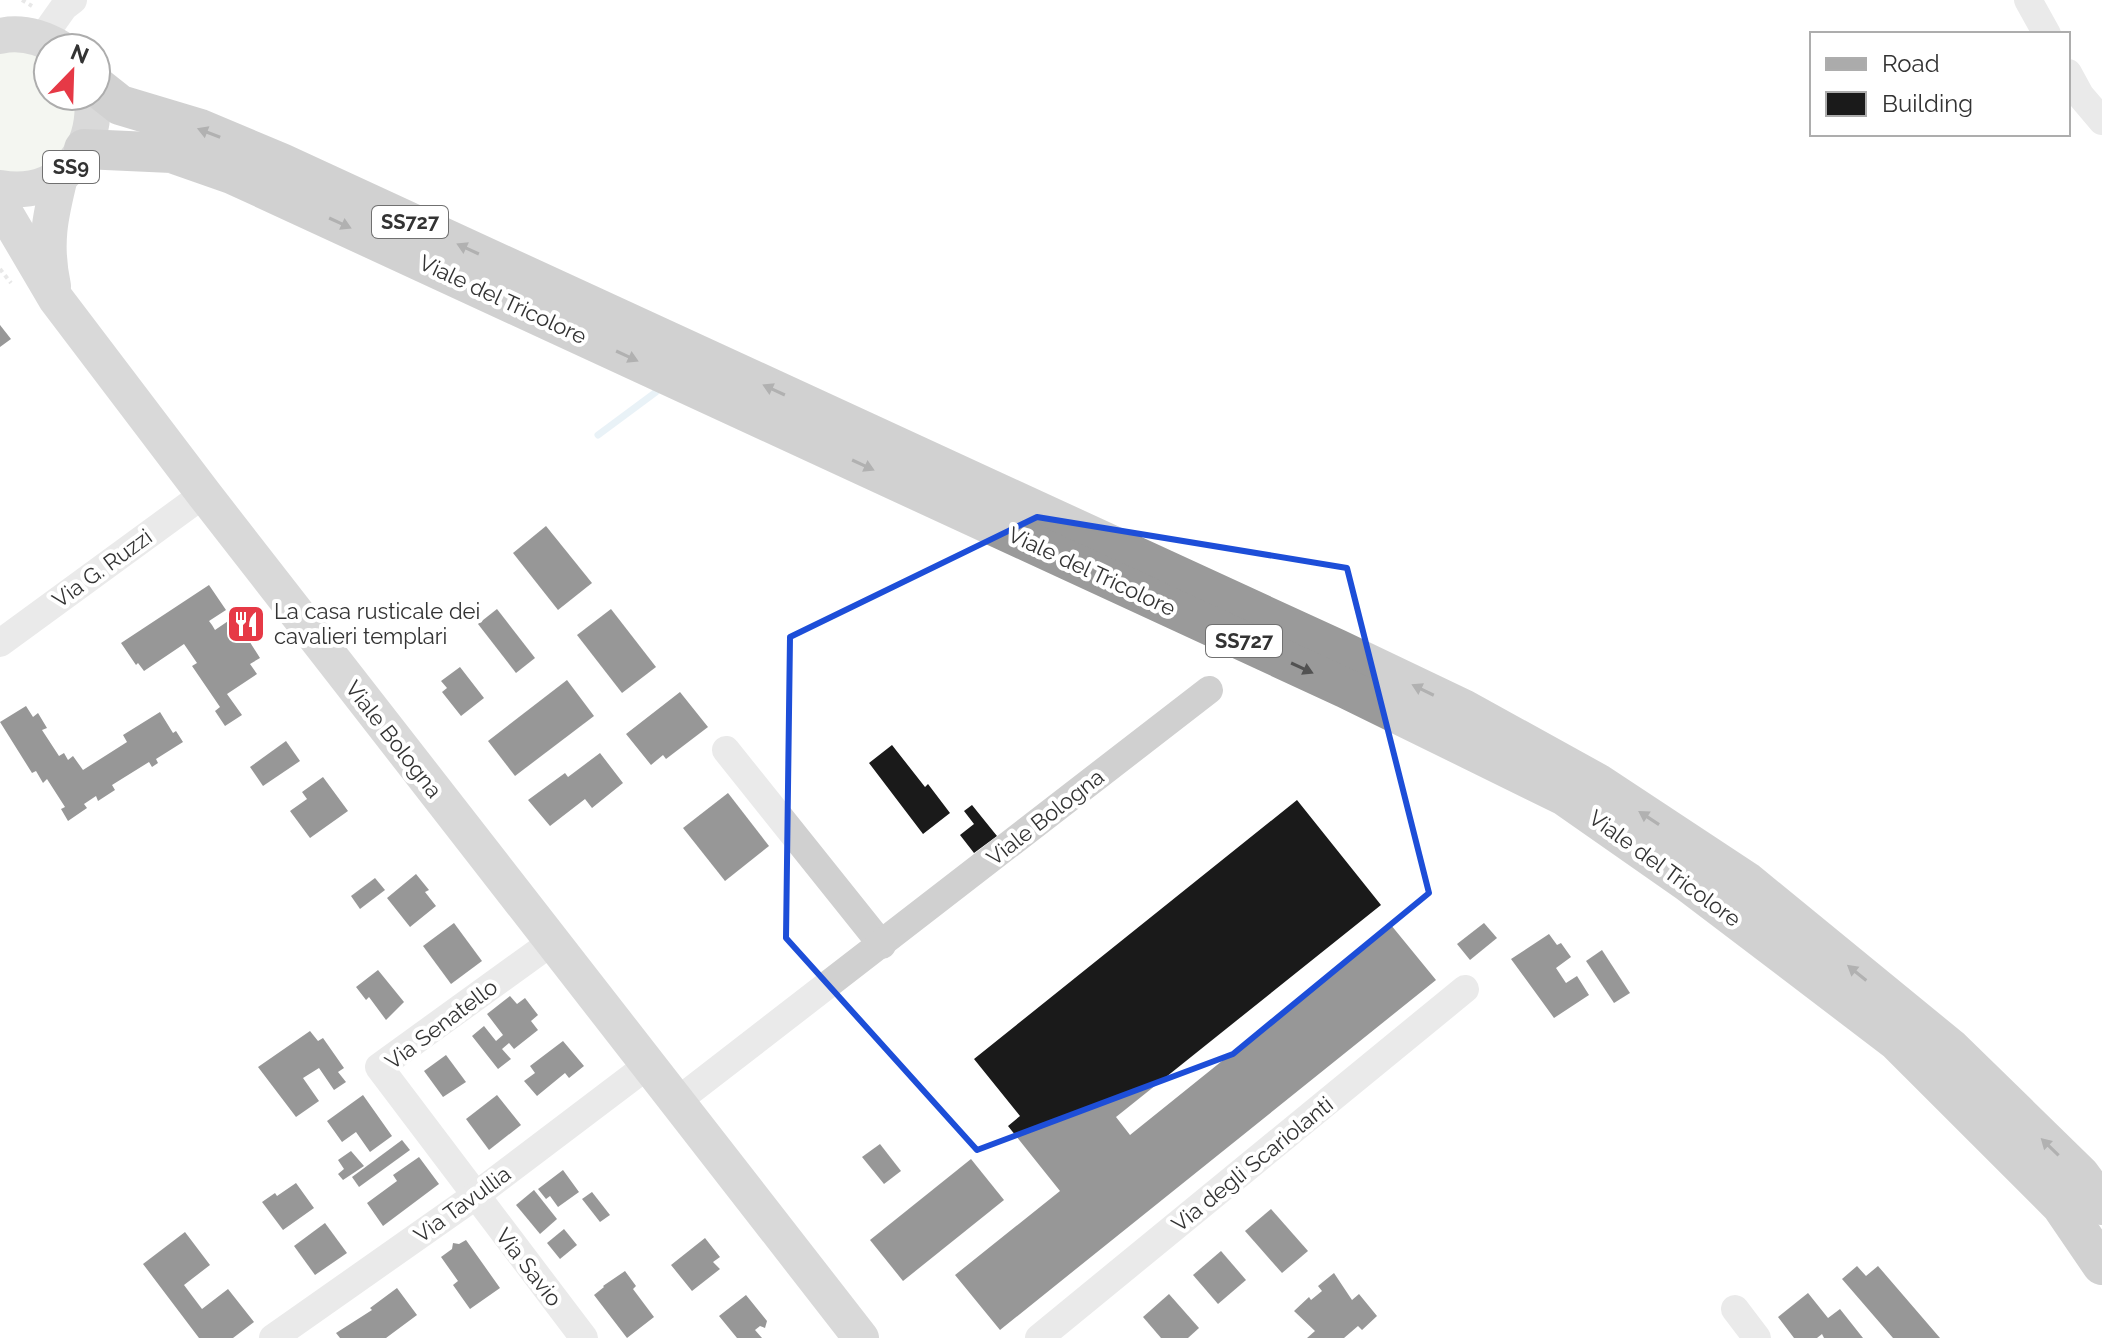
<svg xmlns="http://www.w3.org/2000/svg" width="2102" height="1338" font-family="Raleway,sans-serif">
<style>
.green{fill:#e6ecdf}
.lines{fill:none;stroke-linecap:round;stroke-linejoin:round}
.stream{stroke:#cfe2ee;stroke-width:7}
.building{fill:#1a1a1a}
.path{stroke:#cdcdcd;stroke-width:4;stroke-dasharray:4 4;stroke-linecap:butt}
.minor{stroke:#d0d0d0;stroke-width:28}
.major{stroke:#ababab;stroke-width:36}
.highway{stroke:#9a9a9a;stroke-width:40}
.oneway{fill:#525252}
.marked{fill:none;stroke:#1d4ed8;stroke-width:6;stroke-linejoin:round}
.labels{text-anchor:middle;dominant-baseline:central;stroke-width:8;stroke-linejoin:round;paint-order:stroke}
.shield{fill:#fff;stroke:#707070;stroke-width:2}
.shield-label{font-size:20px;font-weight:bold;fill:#333}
.street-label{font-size:22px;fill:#333;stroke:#fff}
.poi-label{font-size:22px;fill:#333;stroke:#fff;text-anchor:start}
</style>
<rect width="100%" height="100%" fill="#fff"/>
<path class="green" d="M12,49L48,59V96H76C82,126 66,156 38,170C29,175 11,172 0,173V52Z"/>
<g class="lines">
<polyline class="stream" points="598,435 656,392"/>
</g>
<g class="building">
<polygon points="0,325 11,339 0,347"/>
<polygon points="546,526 592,583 558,610 513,553"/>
<polygon points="209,585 226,610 209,621 212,625 215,630 237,615 244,626 241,628 260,658 250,664 257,674 227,694 242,715 225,726 215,711 220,707 192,666 197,663 184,644 144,671 138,663 136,665 121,643"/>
<polygon points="497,609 535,658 516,673 478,624"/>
<polygon points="611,609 656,667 622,693 577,635"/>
<polygon points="460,667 484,698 461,716 442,692 447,688 441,681"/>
<polygon points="567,680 594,716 515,776 488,741"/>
<polygon points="680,692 708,727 666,759 663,755 651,765 626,734"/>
<polygon points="26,706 33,717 38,713 47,728 42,730 59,756 64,753 68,760 73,756 83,770 127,742 123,735 160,712 173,733 176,731 183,742 156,759 158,763 152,767 149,762 112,785 115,790 98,801 96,796 84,804 87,808 68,821 61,809 65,807 47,779 43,783 36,771 32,773 0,722"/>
<polygon points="286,741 300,761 263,786 250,767"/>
<polygon points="892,745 925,787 928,784 950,813 923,834 869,763"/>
<polygon points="600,753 623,783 592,808 585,799 550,826 528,800 565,773 568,777"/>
<polygon points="323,777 348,811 310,838 290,811 307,799 302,792"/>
<polygon points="728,793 769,846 725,881 683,828"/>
<polygon points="1297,800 1381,905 1116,1117 1130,1135 1391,925 1436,980 1000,1330 955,1275 1060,1191 1008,1126 1020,1116 974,1059"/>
<polygon points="972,805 997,836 974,853 960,835 974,824 964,811"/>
<polygon points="416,874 429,890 425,892 436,906 410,927 387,898"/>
<polygon points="375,878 385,890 360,909 351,896"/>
<polygon points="454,923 482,961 451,984 423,946"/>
<polygon points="1484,923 1497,938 1470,960 1457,944"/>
<polygon points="1549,934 1557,945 1561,943 1571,957 1556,968 1566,983 1577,976 1589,995 1554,1018 1511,959"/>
<polygon points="1602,950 1630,993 1614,1003 1586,961"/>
<polygon points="378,970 404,1002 386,1020 369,997 366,1000 356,987"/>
<polygon points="510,996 517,1004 525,998 538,1015 531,1021 538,1030 514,1049 509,1043 502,1049 511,1059 498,1069 472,1036 484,1026 496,1041 503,1035 487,1014"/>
<polygon points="310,1031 318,1041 323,1038 344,1068 338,1072 346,1082 334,1090 319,1068 303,1078 319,1101 296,1117 258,1067"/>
<polygon points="563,1041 584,1066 569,1078 565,1073 537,1096 524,1081 535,1073 530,1066"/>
<polygon points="446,1055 466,1082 443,1097 424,1071"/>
<polygon points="363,1095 392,1136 370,1152 356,1132 342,1142 327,1121"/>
<polygon points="497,1095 521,1125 489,1150 466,1119"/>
<polygon points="402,1140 410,1150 359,1187 352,1177"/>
<polygon points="880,1144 901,1171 884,1184 862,1157"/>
<polygon points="351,1151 364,1166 343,1180 338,1174 344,1169 338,1160"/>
<polygon points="419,1157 439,1184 383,1226 367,1203 397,1181 393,1175"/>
<polygon points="971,1159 1004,1200 903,1281 870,1240"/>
<polygon points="563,1170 579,1192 558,1207 550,1196 546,1199 538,1189"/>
<polygon points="296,1183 314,1208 283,1230 262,1202 275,1193 277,1196"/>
<polygon points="534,1190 557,1219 540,1234 516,1205"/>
<polygon points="592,1192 610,1215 600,1222 582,1199"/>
<polygon points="1271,1209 1308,1251 1282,1273 1245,1231"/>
<polygon points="325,1223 347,1253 315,1275 294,1246"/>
<polygon points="564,1229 577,1245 560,1259 547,1243"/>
<polygon points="185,1232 210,1265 184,1285 202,1309 228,1289 254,1322 233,1338 199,1338 143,1264"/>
<polygon points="705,1238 720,1257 713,1262 720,1269 692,1291 671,1265"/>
<polygon points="466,1240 500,1288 470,1309 453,1285 458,1281 441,1257 452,1249 453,1243 459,1244"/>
<polygon points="1221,1251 1246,1280 1218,1304 1193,1275"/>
<polygon points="1857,1266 1866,1276 1878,1266 1940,1338 1893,1338 1842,1279"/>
<polygon points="625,1271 636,1286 633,1289 654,1317 627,1338 594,1295 604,1287 603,1286"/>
<polygon points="1334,1273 1352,1300 1359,1294 1377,1316 1362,1330 1358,1326 1344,1338 1307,1338 1315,1331 1294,1311 1309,1297 1311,1300 1322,1291 1318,1286"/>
<polygon points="397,1288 417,1315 386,1338 340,1338 336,1333 372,1310 370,1308"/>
<polygon points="1808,1293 1828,1318 1840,1309 1863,1338 1824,1338 1822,1334 1817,1338 1794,1338 1778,1317"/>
<polygon points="1169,1294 1199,1328 1188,1338 1161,1338 1143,1317"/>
<polygon points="746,1295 767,1321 765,1328 760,1326 755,1330 762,1338 737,1338 719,1316"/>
</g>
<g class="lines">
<g class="path">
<polyline points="22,0 32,6"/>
<polyline points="0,269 11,283"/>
</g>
<g class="minor">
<polyline points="2028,0 2047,34"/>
<polyline points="42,38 64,7 73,0"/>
<polyline points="2068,73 2080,95 2102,121"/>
<polyline points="0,643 204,494"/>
<polyline points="726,750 882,945"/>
<polyline points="552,942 379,1067 584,1338"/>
<polyline points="676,1102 1209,690"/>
<polyline points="1735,1309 1757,1338"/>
<polyline points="273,1338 475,1196 648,1065"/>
<polyline points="1039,1338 1465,989"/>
</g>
<g class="major">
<path d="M0,36C22,31 41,37 60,48"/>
<path d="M0,188C59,198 98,153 92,96"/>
<polyline points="0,204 56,299 204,494 861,1338"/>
<path d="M53,286C44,244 50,217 60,177"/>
</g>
<g class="highway">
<polyline points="96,86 120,105 200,129 281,163 1337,649 1463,709 1597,783 1747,882 1951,1049 2080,1175 2102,1205"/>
<polyline points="84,149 172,153 232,174 1345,688 1565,796 1688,882 1897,1041 2061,1205 2102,1265"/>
</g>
</g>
<defs><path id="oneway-solid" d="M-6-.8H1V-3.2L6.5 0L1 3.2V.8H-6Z" transform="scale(2)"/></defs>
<g class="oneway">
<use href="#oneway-solid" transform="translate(209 133) rotate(-159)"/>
<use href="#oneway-solid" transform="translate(340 223) rotate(25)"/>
<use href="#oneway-solid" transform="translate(468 249) rotate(-155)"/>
<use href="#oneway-solid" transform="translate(627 356) rotate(25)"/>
<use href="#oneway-solid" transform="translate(774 390) rotate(-155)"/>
<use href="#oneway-solid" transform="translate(863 465) rotate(25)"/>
<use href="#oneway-solid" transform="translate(1302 668) rotate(25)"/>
<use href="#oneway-solid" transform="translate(1423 690) rotate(-154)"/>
<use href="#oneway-solid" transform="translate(1649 818) rotate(-147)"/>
<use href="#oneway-solid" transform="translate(1857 973) rotate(-141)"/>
<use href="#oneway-solid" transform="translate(2050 1147) rotate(-136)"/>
</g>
<path d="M0 0H2102V1338H0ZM1037,517L1347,568L1429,893L1233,1054L977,1150L786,938L790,637Z" fill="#fff" fill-opacity=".55" fill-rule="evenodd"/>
<path class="marked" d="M1037,517L1347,568L1429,893L1233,1054L977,1150L786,938L790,637Z"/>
<defs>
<symbol id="restaurant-square" viewBox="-11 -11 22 22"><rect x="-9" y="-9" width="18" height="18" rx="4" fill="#e63946" stroke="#fff"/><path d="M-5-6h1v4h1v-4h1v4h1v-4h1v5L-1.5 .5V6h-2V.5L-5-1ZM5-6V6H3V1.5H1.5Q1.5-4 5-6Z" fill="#fff"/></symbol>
</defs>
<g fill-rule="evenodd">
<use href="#restaurant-square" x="224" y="602" width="44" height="44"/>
</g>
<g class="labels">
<g class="shield">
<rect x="43" y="151" width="56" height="32" rx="6"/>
<rect x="372" y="206" width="76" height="32" rx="6"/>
<rect x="1206" y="625" width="76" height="32" rx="6"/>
</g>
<g class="shield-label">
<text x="71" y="167">SS9</text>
<text x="410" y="222">SS727</text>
<text x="1244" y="641">SS727</text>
</g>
<g class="street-label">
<text transform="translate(503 299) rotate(25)">Viale del Tricolore</text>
<text transform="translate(102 568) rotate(-36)">Via G. Ruzzi</text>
<text transform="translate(1092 571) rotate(25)">Viale del Tricolore</text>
<text transform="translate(394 739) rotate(52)">Viale Bologna</text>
<text transform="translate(1045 817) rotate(-38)">Viale Bologna</text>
<text transform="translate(1665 868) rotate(36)">Viale del Tricolore</text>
<text transform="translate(441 1024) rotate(-37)">Via Senatello</text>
<text transform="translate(1252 1164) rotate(-39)">Via degli Scariolanti</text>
<text transform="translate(462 1204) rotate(-36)">Via Tavullia</text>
<text transform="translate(529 1267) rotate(52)">Via Savio</text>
</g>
<g class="poi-label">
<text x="274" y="611">La casa rusticale dei<tspan x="274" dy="25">cavalieri templari</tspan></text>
</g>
</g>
<rect x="1810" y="32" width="260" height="104" fill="#ffffff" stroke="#adadad" stroke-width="2"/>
<rect x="1826" y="58" width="40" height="12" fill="#ababab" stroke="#adadad" stroke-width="2"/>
<text x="1882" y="72" font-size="24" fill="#333333">Road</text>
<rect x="1826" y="92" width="40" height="24" fill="#1a1a1a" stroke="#adadad" stroke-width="2"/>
<text x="1882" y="112" font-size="24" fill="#333333">Building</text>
<g transform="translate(72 72) rotate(23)"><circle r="38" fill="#ffffff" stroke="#adadad" stroke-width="2"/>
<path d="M0-6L14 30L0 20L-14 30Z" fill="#e63946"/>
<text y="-12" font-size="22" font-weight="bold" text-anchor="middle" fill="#333333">N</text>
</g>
</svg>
